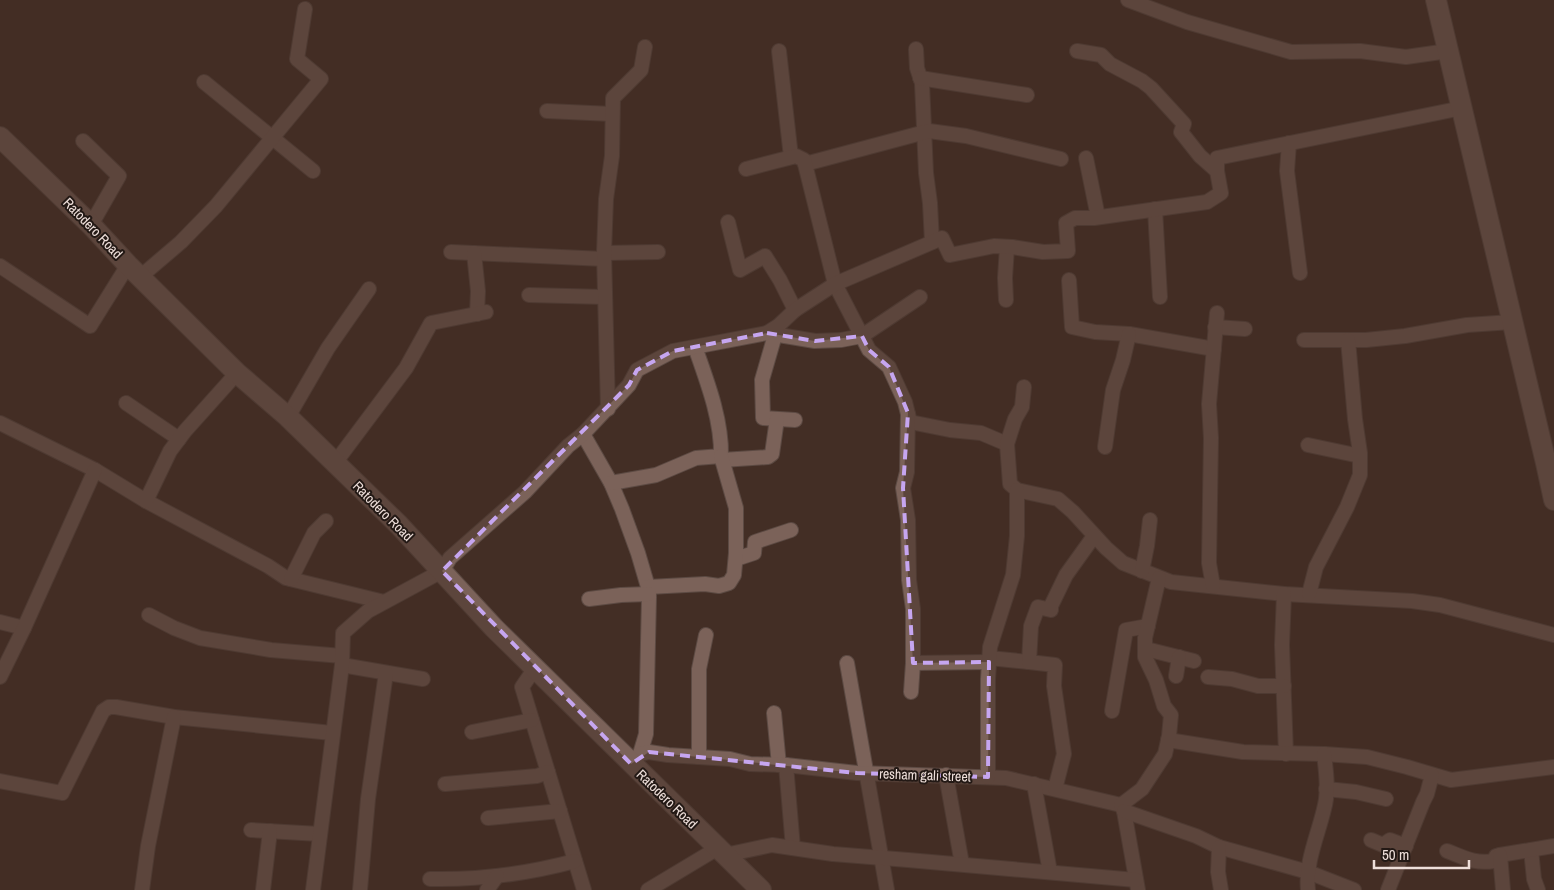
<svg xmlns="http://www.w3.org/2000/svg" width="1554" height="890" font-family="'Archivo Narrow',sans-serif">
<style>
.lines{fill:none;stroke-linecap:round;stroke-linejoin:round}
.minor-casing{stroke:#5c4a43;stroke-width:16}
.secondary-casing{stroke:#5c4a43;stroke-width:22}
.minor{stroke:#7b6259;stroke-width:14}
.secondary{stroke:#7b6259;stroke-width:20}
.marked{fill:none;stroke:#c6a6f0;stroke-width:4;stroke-dasharray:10 6;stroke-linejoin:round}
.labels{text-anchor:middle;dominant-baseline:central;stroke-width:4;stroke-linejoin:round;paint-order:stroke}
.street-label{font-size:14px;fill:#eedfda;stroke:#231915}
</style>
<rect width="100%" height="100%" fill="#432e25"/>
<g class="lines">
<defs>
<g id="minor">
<polyline points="1128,0 1187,22 1291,52 1360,51 1406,57 1448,51"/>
<polyline points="916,49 917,68 922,83 926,173 930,203 932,242"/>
<polyline points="779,51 791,157"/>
<polyline points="1077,51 1101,55 1110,64 1142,81 1151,88 1184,124 1181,132 1200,156 1217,171"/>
<polyline points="920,78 1027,95"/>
<polyline points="204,82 313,171"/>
<polyline points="547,111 612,114"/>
<polyline points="83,141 119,176 91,225"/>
<polyline points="1289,143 1287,171 1300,273"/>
<polyline points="1086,158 1098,217"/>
<polyline points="805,164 929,131 966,136 1061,159"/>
<polyline points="746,169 796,156 804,160 835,284 869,350 889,367 905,402 910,422 950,430 981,433 1007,444"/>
<polyline points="1155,209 1160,297"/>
<polyline points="728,222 740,270 765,256 780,280 795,310"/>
<polyline points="451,252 604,259"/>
<polyline points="474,253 478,291 477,314"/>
<polyline points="604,253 658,252"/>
<polyline points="0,266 90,326 128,265"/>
<polyline points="140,277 181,242 216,206 321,79 297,59 305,9"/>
<polyline points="1069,280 1072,327 1095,332 1129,334 1214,349"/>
<polyline points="529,295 605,297"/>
<polyline points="1006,300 1005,278 1007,247"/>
<polyline points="1215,327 1245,329"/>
<polyline points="767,333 815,341 841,340 862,336 920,297"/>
<polyline points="775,335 762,380 763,418 795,420"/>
<polyline points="1304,340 1366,340 1405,336 1467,325 1512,322"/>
<polyline points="1024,387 1022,407 1015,419 1007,444 1010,484 1017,490 1058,499 1073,512 1106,548 1123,563 1171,582 1284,594 1412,601 1440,605 1554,635"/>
<polyline points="126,403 179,439"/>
<polyline points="608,409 604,253 606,199 612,156 613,98 641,70 645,47"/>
<polyline points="908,414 907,472 903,488 908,520 909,580 913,609 913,663 911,692"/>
<polyline points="288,417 328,348 369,289"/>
<polyline points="0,423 95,470 146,501 268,566 286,578 384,602"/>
<polyline points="583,434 611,483 622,509 638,553 648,587 649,597 646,734 640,754 635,759"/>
<polyline points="1308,445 1360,456"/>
<polyline points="1105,447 1113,390 1123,360 1129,334"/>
<polyline points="722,460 768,457 772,454 777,419"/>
<polyline points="335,463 406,368 431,323 486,312"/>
<path d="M611,483L656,475L696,458L721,456C722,420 707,381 695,347"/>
<polyline points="146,501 170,451 185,431 237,373"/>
<polyline points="736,559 754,553 755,542 791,530"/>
<polyline points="1142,571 1147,546 1150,520"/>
<polyline points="291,579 314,533 326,521"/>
<polyline points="1213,586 1209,563 1211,438 1209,404 1217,313"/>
<polyline points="648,587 705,584 719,586 729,583 734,575 736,553 736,508 721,456"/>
<polyline points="1284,594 1282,645 1286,754"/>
<polyline points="1309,594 1316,567 1347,507 1360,475 1360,453 1355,419 1348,340"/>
<polyline points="589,599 621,595 649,594"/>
<polyline points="149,615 174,628 200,638 271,650 342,656"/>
<polyline points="0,622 24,628"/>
<polyline points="1146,649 1194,661"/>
<polyline points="989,658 1029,662"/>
<polyline points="847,663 887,890"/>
<polyline points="913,663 989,662"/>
<polyline points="342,665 423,679"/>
<polyline points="535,668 522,687 584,890"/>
<polyline points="1176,676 1179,657"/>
<polyline points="0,677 24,628 95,470"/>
<polyline points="1208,677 1232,679 1258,686 1284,686"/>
<polyline points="1112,711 1126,630 1148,626"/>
<polyline points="774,713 779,765"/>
<polyline points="472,732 532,720"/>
<polyline points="1168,740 1243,752 1324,754 1367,757 1407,767 1451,780 1554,767"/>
<polyline points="640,754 649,752 668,755 730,759 750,764 786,765 857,773 1006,778 1121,805 1124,811 1138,890"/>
<polyline points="699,757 699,669 706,635"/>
<polyline points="786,765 793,848"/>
<polyline points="946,775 962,864"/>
<polyline points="988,777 988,679 990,647 1013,575 1017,536 1017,490"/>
<polyline points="0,781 62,793 103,711 109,707 116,707 174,717 332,733"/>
<polyline points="445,784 537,776 548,772"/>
<polyline points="1034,784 1050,872"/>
<polyline points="1055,789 1064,754 1054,686 1055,665 1029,662 1031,626 1038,607 1051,610 1051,606 1066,575 1094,536"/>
<polyline points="1326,789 1356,792 1386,799"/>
<polyline points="1121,805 1142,789 1165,754 1169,736 1171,715 1164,706 1156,680 1145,657 1145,638 1159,578"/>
<polyline points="1124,811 1196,836 1219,847 1308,872 1354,890"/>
<polyline points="488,818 560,811"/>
<polyline points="251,830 320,834"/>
<polyline points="1371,840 1383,845 1390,840 1406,846"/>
<polyline points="1219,847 1218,872 1221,890"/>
<polyline points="1531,850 1534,879 1538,890"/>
<path d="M1447,851C1465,858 1475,864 1494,861L1496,856L1500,855L1554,846"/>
<polyline points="725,855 772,845 833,854 908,860 1136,880"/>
<polyline points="1500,855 1503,890"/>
<path d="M430,879C480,880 527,874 575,861"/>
<polyline points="142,890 148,846 174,717"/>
<polyline points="263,890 270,831"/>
<polyline points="313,890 342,665 343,633 368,611 442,571 450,558 525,492 568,446 583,434 629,385 637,370 673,351 767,333 778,326 795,310 835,284 942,238 950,255 994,246 1012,247 1043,252 1068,251 1066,223 1075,218 1094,218 1207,202 1221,193 1217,171 1217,158 1462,108"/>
<polyline points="360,890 368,799 386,673"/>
<polyline points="487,890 497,876"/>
<polyline points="648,890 718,848"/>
<path d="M1308,890C1305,863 1318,835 1324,809C1329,792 1326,771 1324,754"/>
<polyline points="1388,890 1423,802 1427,794 1432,775"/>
</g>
<g id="secondary">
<polyline points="1436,0 1546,463 1554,500"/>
<polyline points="0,137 91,225 128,265 237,373 288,417 399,525 494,628 761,890"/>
</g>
</defs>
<use href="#minor" class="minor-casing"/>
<use href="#secondary" class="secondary-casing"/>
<use href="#minor" class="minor"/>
<use href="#secondary" class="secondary"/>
</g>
<path d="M0 0H1554V890H0ZM767,333L815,341L862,336L869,350L889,367L908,413L903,488L913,663L989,662L988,777L857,773L649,752L631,764L442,571L629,385L637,370L673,351Z" fill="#432e25" fill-opacity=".55" fill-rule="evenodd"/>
<path class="marked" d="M767,333L815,341L862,336L869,350L889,367L908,413L903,488L913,663L989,662L988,777L857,773L649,752L631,764L442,571L629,385L637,370L673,351Z"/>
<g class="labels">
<g class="street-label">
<text transform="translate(93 228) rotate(46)">Ratodero Road</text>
<text transform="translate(383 511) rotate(45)">Ratodero Road</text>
<text transform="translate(925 775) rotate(2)">resham gali street</text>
<text transform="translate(667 799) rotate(44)">Ratodero Road</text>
</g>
</g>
<path d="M1374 860v8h95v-8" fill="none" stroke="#eedfda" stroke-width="2.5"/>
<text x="1382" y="860" font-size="15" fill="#eedfda" stroke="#231915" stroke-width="4" paint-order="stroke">50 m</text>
</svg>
